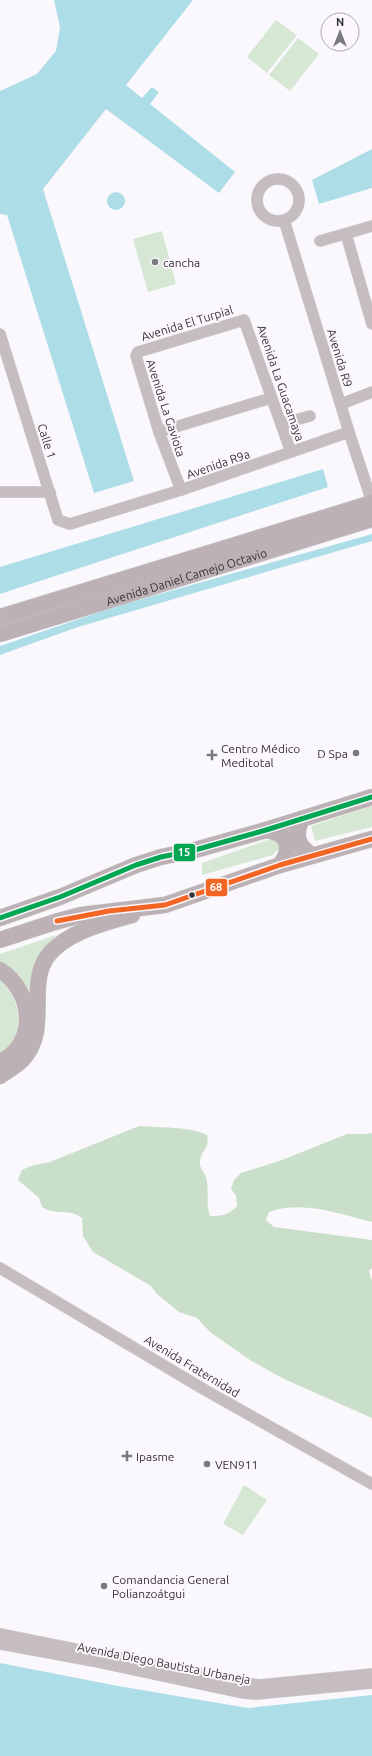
<svg xmlns="http://www.w3.org/2000/svg" width="372" height="1756" font-family="Ubuntu,sans-serif">
<style>
.green{fill:#d6e8d4}
.forest{fill:#cadfc9}
.water{fill:#addee8}
.lines{fill:none;stroke-linecap:round;stroke-linejoin:round}
.street-casing{stroke:#d7d6d8;stroke-width:12}
.secondary-casing{stroke:#d7d6d8;stroke-width:17}
.street{stroke:#c5bdc0;stroke-width:11}
.secondary{stroke:#bcb1b5;stroke-width:16}
.bus-1-casing{stroke:#fbf7fd;stroke-width:8}
.bus-2-casing{stroke:#fbf7fd;stroke-width:8}
.bus-1{stroke:#00a651;stroke-width:5}
.bus-2{stroke:#f26522;stroke-width:5}
.poi-dot{fill:#7a797b;stroke:#fbf7fd;stroke-width:1.5}
.bus-dot{fill:#353436;stroke:#fbf7fd;stroke-width:1.5}
.labels{text-anchor:middle;dominant-baseline:central;stroke-width:4;stroke-linejoin:round;paint-order:stroke}
.poi-label{font-size:12px;fill:#353436;stroke:#fbf7fd;text-anchor:start}
.street-label{font-size:12px;fill:#353436;stroke:#fbf7fd}
.line-badge{stroke:#fbf7fd;stroke-width:1.5}
.badge-label{font-size:11px;text-anchor:middle;font-weight:bold;fill:#fff}
</style>
<rect width="100%" height="100%" fill="#faf8fc"/>
<g class="green">
<polygon points="276,20 297,35 267,73 247,57"/>
<polygon points="298,38 319,54 290,91 269,75"/>
<polygon points="162,231 176,284 148,292 133,239"/>
<polygon points="372,806 372,827 315,841 311,826"/>
<polygon points="273,838 281,846 273,855 202,875 202,863"/>
<polygon points="56,935 35,964 29,994 12,971 0,962 0,954"/>
<path d="M0,979C23,1003 26,1036 0,1058Z"/>
<polygon points="244,1485 267,1500 243,1535 223,1524"/>
</g>
<path class="forest" d="M139,1126C160,1128 188,1126 207,1135C210,1150 202,1148 200,1161C199,1169 205,1172 206,1178C210,1190 205,1202 210,1216C222,1216 229,1215 237,1206L236,1196L231,1189L234,1180L241,1173L282,1160L347,1134H367L372,1133V1222C339,1214 303,1200 269,1212L266,1220L274,1227L372,1240V1268L369,1271L372,1281V1418L282,1378L250,1360L210,1332L197,1318L179,1312L157,1294L151,1286L93,1252L83,1236L82,1218C70,1208 55,1216 42,1207L39,1198L18,1180L22,1170L31,1166L50,1162Z"/>
<g class="water">
<polygon points="54,0 193,0 126,85 142,98 152,87 159,92 150,104 235,172 219,193 106,109 43,189 134,481 94,493 7,215 0,214 0,91 37,74 56,51 60,27"/>
<polygon points="372,149 372,188 319,204 312,180"/>
<circle cx="116" cy="201" r="9"/>
<polygon points="323,469 328,487 0,594 0,567"/>
<polygon points="372,534 372,541 78,627 0,655 0,646 114,607"/>
<polygon points="0,1663 118,1686 248,1708 372,1695 372,1756 0,1756"/>
</g>
<g class="lines">
<defs>
<g id="street">
<circle cx="278" cy="200" r="21"/>
<polyline points="284,220 349,432 372,502"/>
<polyline points="346,234 372,324"/>
<polyline points="320,241 372,226"/>
<polyline points="0,334 58,520 70,524 181,490 349,432"/>
<polyline points="341,404 372,392"/>
<polyline points="281,424 310,416"/>
<polyline points="159,432 271,398"/>
<polyline points="181,490 159,432 136,356 138,352 244,320 291,452"/>
<polyline points="0,492 50,492"/>
<polyline points="0,1268 205,1390 372,1484"/>
<polyline points="0,1634 244,1683 259,1685 372,1674"/>
<polyline points="0,1644 93,1661 243,1693 257,1694 372,1683"/>
</g>
<g id="secondary">
<polyline points="0,617 372,503"/>
<path id="s1" d="M0,634L372,519"/>
<path d="M302,819C294,835 297,846 312,855"/>
<path d="M266,830C288,833 293,848 280,865"/>
<polyline points="0,918 60,897 136,865 161,857 195,850 266,830 372,797"/>
<polyline points="0,940 55,922 81,915 165,905 280,865 372,839"/>
<path d="M0,970C33,991 39,1043 0,1062"/>
<path d="M0,1076C7,1071 16,1066 22,1060C52,1029 24,983 50,953C70,931 104,923 132,915"/>
</g>
</defs>
<use href="#street" class="street-casing"/>
<use href="#secondary" class="secondary-casing"/>
<use href="#street" class="street"/>
<use href="#secondary" class="secondary"/>
<defs>
<polyline id="bus-1" points="0,918 60,897 136,865 161,857 195,850 266,830 372,797"/>
<polyline id="bus-2" points="57,921 109,911 165,905 280,865 372,839"/>
</defs>
<use href="#bus-1" class="bus-1-casing"/>
<use href="#bus-2" class="bus-2-casing"/>
<use href="#bus-1" class="bus-1"/>
<use href="#bus-2" class="bus-2"/>
</g>
<g class="poi-dot">
<circle cx="155" cy="262" r="4"/>
<circle cx="356" cy="753" r="4"/>
<path d="M210 749h4v4h4v4h-4v4h-4v-4h-4v-4h4z"/>
<path d="M125 1450h4v4h4v4h-4v4h-4v-4h-4v-4h4z"/>
<circle cx="207" cy="1464" r="4"/>
<circle cx="104" cy="1586" r="4"/>
</g>
<circle class="bus-dot" cx="192" cy="895" r="3.5"/>
<g class="labels">
<g class="poi-label">
<text x="163" y="262">cancha</text>
<text x="221" y="748">Centro Médico<tspan x="221" dy="14">Meditotal</tspan></text>
<text x="348" y="753" text-anchor="end">D Spa</text>
<text x="136" y="1456">Ipasme</text>
<text x="215" y="1464">VEN911</text>
<text x="112" y="1579">Comandancia General<tspan x="112" dy="14">Polianzoátgui</tspan></text>
</g>
<g class="street-label">
<text transform="translate(187 323) rotate(-17)">Avenida El Turpial</text>
<text transform="translate(340 358) rotate(73)">Avenida R9</text>
<text transform="translate(281 383) rotate(71)">Avenida La Guacamaya</text>
<text transform="translate(166 408) rotate(72)">Avenida La Gaviota</text>
<text transform="translate(47 441) rotate(72)">Calle 1</text>
<text transform="translate(218 464) rotate(-19)">Avenida R9a</text>
<text stroke="none"><textPath href="#s1" startOffset="195">Avenida Daniel Camejo Octavio</textPath></text>
<text transform="translate(192 1366) rotate(31)">Avenida Fraternidad</text>
<text transform="translate(164 1663) rotate(11)">Avenida Diego Bautista Urbaneja</text>
</g>
</g>
<g class="line-badge">
<rect x="173" y="843" width="23" height="19" rx="4" fill="#00a651"/>
<rect x="205" y="878" width="23" height="19" rx="4" fill="#f26522"/>
</g>
<g class="badge-label">
<text x="184" y="856">15</text>
<text x="216" y="891">68</text>
</g>
<g transform="translate(340 32)"><circle r="19" fill="#fbf7fd" stroke="#aca9ad"/>
<path d="M0-3L7 15L0 10L-7 15Z" fill="#7a797b"/>
<text y="-6" font-size="11" font-weight="bold" text-anchor="middle" fill="#353436">N</text>
</g>
</svg>
